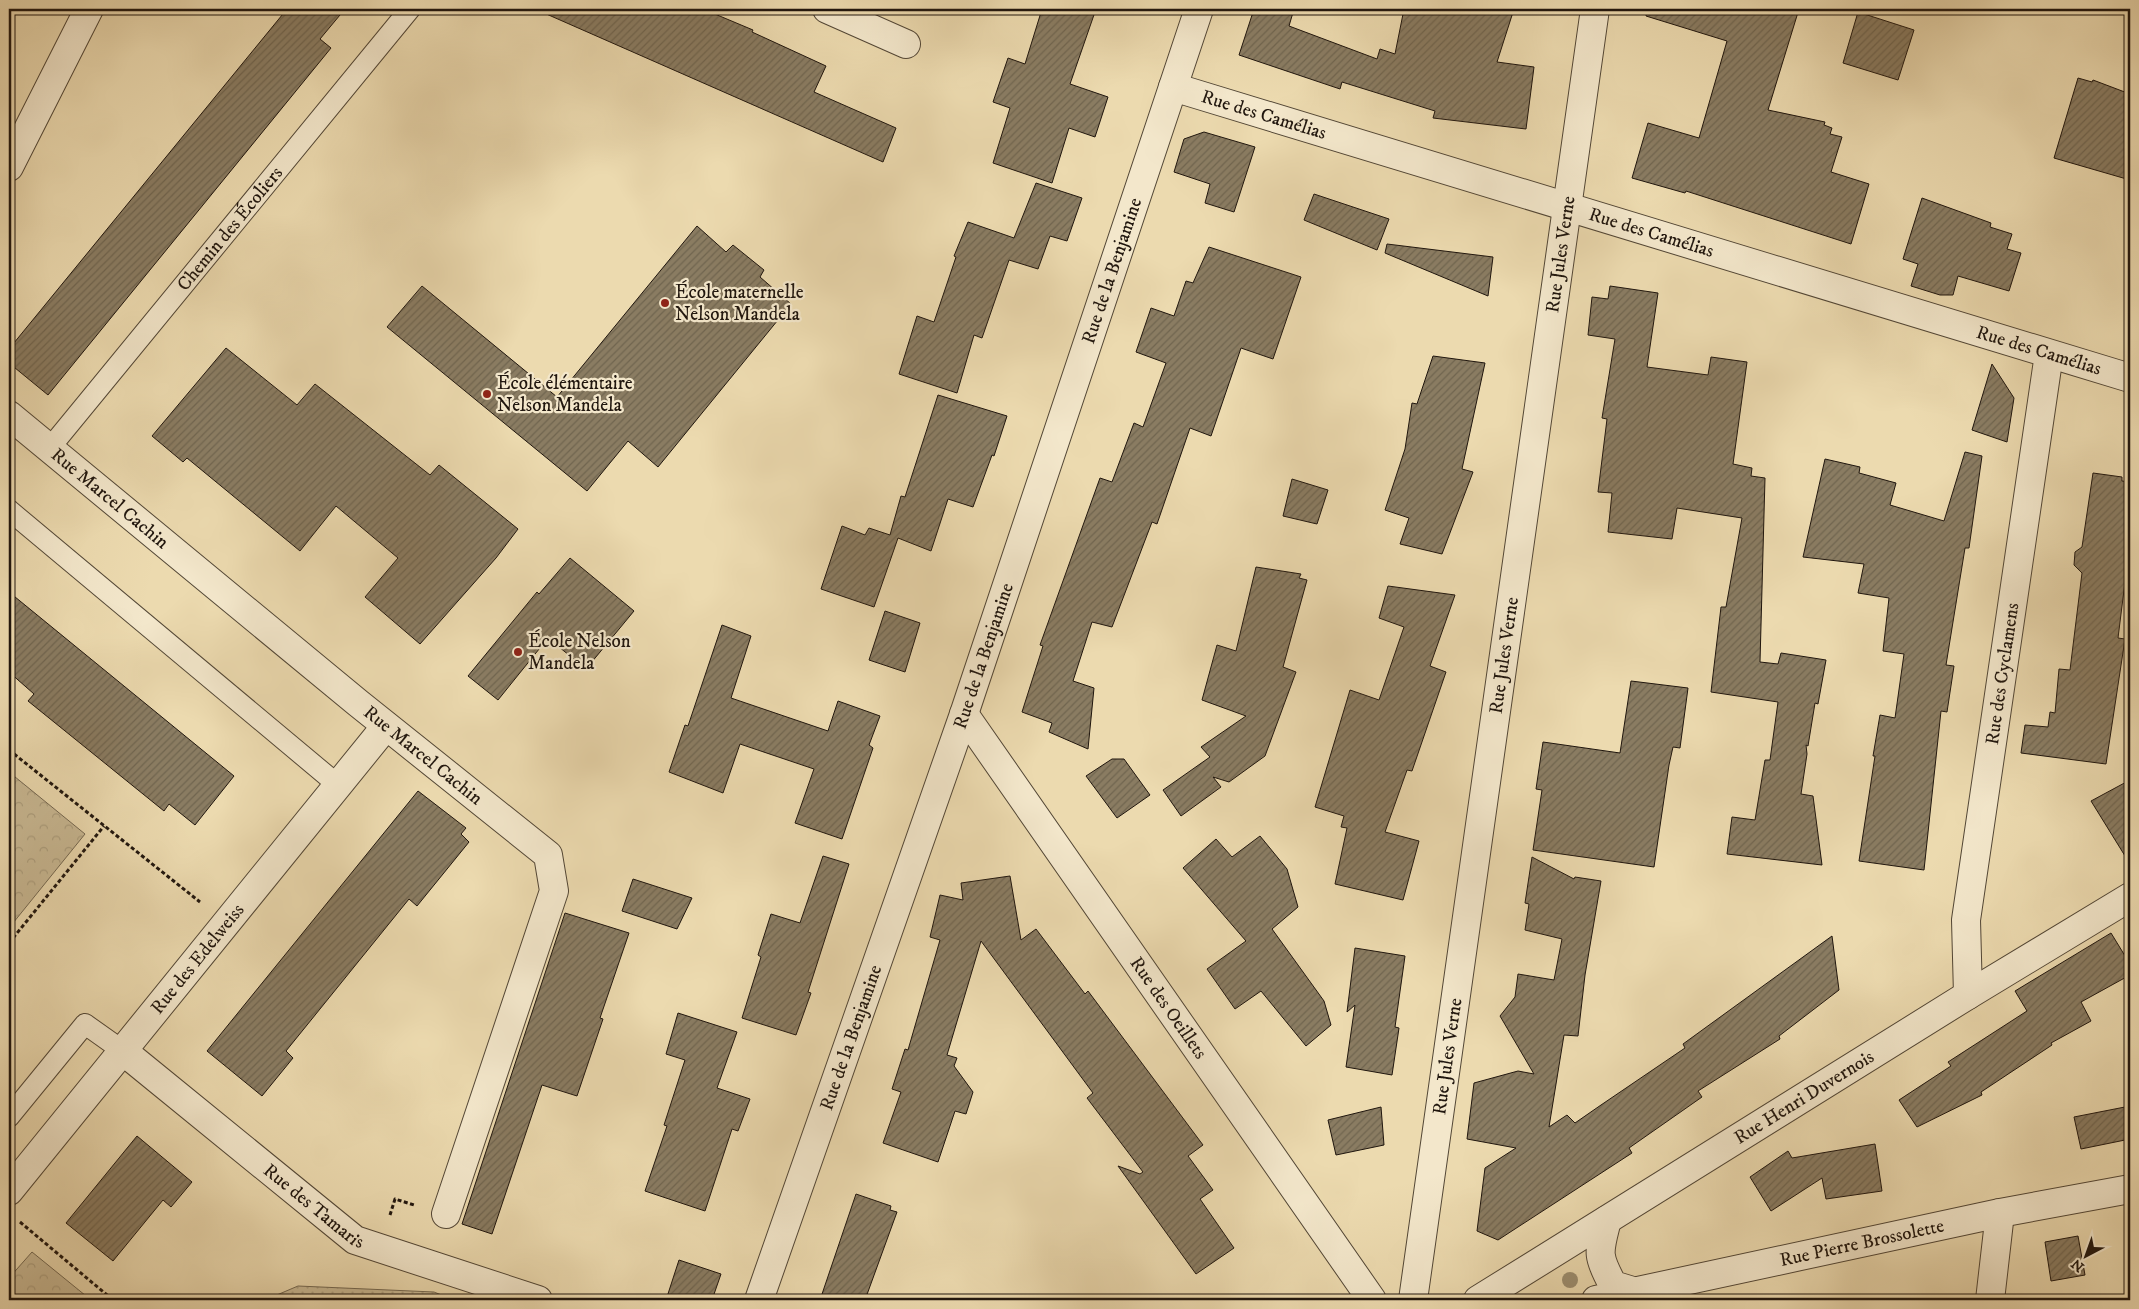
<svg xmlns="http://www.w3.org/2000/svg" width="2139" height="1309" font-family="'IM FELL DW Pica',serif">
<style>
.grass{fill:url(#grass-dots);stroke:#746851}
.park{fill:url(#park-crowns);stroke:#746851}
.building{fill:url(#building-hatch);stroke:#20160e}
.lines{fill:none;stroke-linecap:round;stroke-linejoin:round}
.service-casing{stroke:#534736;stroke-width:22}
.minor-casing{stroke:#534736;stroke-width:30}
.path{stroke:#20160e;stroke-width:3;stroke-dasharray:4 2.5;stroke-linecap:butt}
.service{stroke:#f3e7cb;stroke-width:20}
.minor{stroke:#f3e7cb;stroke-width:28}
.tree{fill:#9c8e70}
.poi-dot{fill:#8f2418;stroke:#f3e7cb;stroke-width:2}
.labels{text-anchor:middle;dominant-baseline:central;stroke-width:4.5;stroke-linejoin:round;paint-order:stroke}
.street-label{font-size:19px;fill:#20160e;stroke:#f3e7cb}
.poi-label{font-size:19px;fill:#20160e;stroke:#f3e7cb;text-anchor:start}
</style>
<defs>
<pattern id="grass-dots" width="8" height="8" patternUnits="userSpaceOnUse" patternTransform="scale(1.25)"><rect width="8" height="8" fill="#c9b994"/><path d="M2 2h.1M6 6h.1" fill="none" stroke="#ac9e7e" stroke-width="1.8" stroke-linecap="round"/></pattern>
<pattern id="park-crowns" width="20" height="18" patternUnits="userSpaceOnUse" patternTransform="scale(1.25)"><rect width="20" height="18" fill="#c9b994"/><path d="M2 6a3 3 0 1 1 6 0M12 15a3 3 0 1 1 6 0" fill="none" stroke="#ac9e7e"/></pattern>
<pattern id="building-hatch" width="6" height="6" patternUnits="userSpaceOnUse" patternTransform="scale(1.25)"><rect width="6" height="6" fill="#8a7c62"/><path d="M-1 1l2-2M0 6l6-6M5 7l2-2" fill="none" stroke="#70654f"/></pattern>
</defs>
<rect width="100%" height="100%" fill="#ecdaaf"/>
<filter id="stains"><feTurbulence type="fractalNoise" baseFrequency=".004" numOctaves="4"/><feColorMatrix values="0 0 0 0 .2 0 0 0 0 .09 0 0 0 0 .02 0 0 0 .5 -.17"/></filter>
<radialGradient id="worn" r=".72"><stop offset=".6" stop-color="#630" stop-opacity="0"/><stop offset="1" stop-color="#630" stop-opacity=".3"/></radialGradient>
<polygon class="grass" points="298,1286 434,1292 454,1300 265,1300"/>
<g class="park">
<polygon points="9,772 85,834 9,928"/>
<polygon points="32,1252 91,1300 9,1300 9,1278"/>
</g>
<g class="building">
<polygon points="287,9 345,9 320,39 331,48 48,395 9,363 9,349"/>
<polygon points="535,9 703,9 753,30 752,32 826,66 814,92 896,128 883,162"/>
<polygon points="1042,9 1096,9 1070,84 1108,97 1095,137 1069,128 1052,183 993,163 1010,108 993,102 1008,58 1025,64"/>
<polygon points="1254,9 1294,9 1289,26 1377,59 1380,49 1395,54 1404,9 1514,9 1497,62 1534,67 1526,129 1433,118 1435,111 1342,82 1340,89 1239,55"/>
<polygon points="1647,9 1799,9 1768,110 1825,122 1824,125 1832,128 1830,134 1842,137 1831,172 1869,184 1851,244 1686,191 1685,193 1632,178 1648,123 1699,138 1727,41 1646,16"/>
<polygon points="1858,12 1914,30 1898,80 1843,63"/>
<polygon points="2078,78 2092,82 2093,80 2130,94 2130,180 2054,158"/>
<polygon points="1204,132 1255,147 1234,212 1205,203 1210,184 1174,172 1184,139"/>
<polygon points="1036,183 1082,198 1067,241 1050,236 1038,269 1009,260 982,338 974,335 957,393 899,374 917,316 934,322 956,257 954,256 968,222 1014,238"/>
<polygon points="1314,194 1389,219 1377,250 1304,220"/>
<polygon points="1922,198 1991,223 1990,227 2012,234 2007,249 2021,253 2009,291 1958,276 1953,295 1940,295 1911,286 1918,264 1903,259"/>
<polygon points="697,226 726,252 733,245 764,270 760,277 791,304 658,467 628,441 587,491 387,327 422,286 557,397"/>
<polygon points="1387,244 1493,257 1488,296 1385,253"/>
<polygon points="1209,247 1301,277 1273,359 1241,348 1211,436 1190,428 1157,524 1152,522 1112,627 1092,622 1073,681 1094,688 1088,749 1049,732 1052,723 1022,712 1043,646 1040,645 1100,478 1112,482 1134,423 1143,427 1166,363 1136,352 1151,308 1174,316 1186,281 1193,283"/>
<polygon points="1610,286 1658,293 1647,367 1708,375 1711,357 1747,362 1733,464 1752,468 1751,476 1765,478 1760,662 1778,664 1781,653 1826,660 1818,704 1815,703 1808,746 1806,745 1807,754 1801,794 1813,796 1822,865 1727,854 1732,817 1755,820 1765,760 1770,760 1778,702 1711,692 1721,607 1726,607 1742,518 1677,508 1672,539 1608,532 1612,493 1598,492 1607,419 1602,418 1615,339 1588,335 1592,297 1608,299"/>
<polygon points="226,348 297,405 315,384 430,475 439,465 518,529 496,558 420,644 365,597 398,558 336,506 300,551 187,458 183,462 152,436"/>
<polygon points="1433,356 1485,363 1462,469 1473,472 1442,554 1400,544 1409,518 1385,510 1405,449 1412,403 1417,404"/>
<polygon points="1992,364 2014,398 2007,442 1972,430"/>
<polygon points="938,395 1007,416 994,456 992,455 973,507 948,499 931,551 898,538 874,607 821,589 842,526 865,535 869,528 890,535 901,496 905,497"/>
<polygon points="1965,452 1982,456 1969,548 1965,548 1946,665 1954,666 1947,712 1941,711 1924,870 1859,861 1875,756 1873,756 1880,715 1895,718 1904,654 1883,651 1889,598 1858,593 1864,564 1803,557 1825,459 1860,467 1859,473 1896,483 1890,505 1944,521"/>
<polygon points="2093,473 2122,477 2122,481 2130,482 2130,542 2118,638 2125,639 2106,764 2021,753 2025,725 2048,727 2050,712 2055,713 2059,669 2070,670 2082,573 2074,565 2075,552 2082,547"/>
<polygon points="1292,479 1328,490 1317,524 1283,516"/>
<polygon points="570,558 634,611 586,669 548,638 498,700 468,676 537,592 539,594"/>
<polygon points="1256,567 1301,574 1299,578 1307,580 1283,667 1296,672 1265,756 1229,782 1213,777 1221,787 1181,816 1163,790 1210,757 1201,747 1246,716 1202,700 1217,645 1236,651"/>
<polygon points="1388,586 1455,595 1430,666 1446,672 1412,771 1407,770 1385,832 1419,841 1403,900 1335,884 1347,828 1341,827 1344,816 1315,807 1350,690 1379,700 1404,627 1379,618"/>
<polygon points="9,592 234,776 195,825 169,804 164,811 28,701 34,694 9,672"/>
<polygon points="885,611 920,623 905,672 869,660"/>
<polygon points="722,625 751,636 731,698 828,731 838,701 880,716 869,745 873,748 842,839 795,823 814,769 740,744 723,793 669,772 685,725 688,726"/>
<polygon points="1631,681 1688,688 1680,748 1673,747 1669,765 1654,867 1533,850 1542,790 1536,789 1543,742 1620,753"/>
<polygon points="1112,759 1124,759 1150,795 1117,818 1086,776"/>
<polygon points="2130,780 2130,864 2091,801"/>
<polygon points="418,791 466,828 461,834 469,842 417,906 409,899 286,1051 293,1058 262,1096 207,1051"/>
<polygon points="1260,836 1287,869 1298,907 1272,929 1324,1001 1331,1025 1306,1046 1261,991 1235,1009 1207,969 1246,941 1183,868 1216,839 1232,857"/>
<polygon points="823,856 849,864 808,992 811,993 796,1035 742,1018 761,957 758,955 771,914 800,923"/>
<polygon points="1532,857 1574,879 1575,877 1601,881 1585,975 1578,1036 1564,1035 1549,1127 1567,1115 1575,1123 1601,1105 1685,1048 1683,1044 1832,936 1839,990 1779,1036 1780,1039 1698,1091 1702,1097 1629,1148 1632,1153 1498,1240 1477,1231 1485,1168 1516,1148 1467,1139 1474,1083 1518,1071 1534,1074 1500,1016 1515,997 1518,974 1554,980 1562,939 1525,930 1529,904 1525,903"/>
<polygon points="1010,876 1021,940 1036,929 1085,994 1088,991 1203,1145 1188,1156 1213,1190 1200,1199 1234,1248 1196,1274 1118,1166 1140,1174 1143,1172 1087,1098 1093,1093 981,941 947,1055 957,1058 954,1066 973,1092 966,1114 955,1111 938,1162 883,1143 901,1092 892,1089 905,1049 908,1050 940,940 930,937 940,895 963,900 961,883"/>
<polygon points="633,879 692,898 677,929 622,911"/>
<polygon points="565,913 629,933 600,1018 603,1019 577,1096 542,1085 492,1234 462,1224"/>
<polygon points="2111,933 2130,964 2130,975 2081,1002 2091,1021 2051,1043 2052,1045 1981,1092 1982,1095 1917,1127 1899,1100 1951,1066 1948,1062 2027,1011 2015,991"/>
<polygon points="1355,948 1405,956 1395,1027 1399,1028 1392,1075 1346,1067 1355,1005 1347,1012"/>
<polygon points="678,1013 737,1032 717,1088 750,1099 738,1131 732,1129 705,1211 645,1191 667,1126 664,1125 685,1060 666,1054"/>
<polygon points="2130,1106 2130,1139 2081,1149 2074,1117"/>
<polygon points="1381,1107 1384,1145 1336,1155 1328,1120"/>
<polygon points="137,1136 192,1182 171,1207 163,1200 113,1261 66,1223"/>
<polygon points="1875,1144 1882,1191 1826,1199 1822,1178 1771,1211 1750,1177 1788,1151 1792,1158"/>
<polygon points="856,1194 891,1206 890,1210 897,1212 865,1300 820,1300"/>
<polygon points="2078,1236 2085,1275 2051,1281 2045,1242"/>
<polygon points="679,1260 721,1274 712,1300 666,1300"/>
</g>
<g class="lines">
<defs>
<g id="service">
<path id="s1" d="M49,449L410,9"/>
<polyline points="9,510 338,785"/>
<polyline points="9,1117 85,1024 123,1051"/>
</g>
<g id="minor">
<polyline points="827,9 906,44"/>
<path id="s2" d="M1173,87L2130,378"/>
<polyline points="9,167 89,9"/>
<path id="s3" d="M9,415L358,703L548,855L554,891L446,1214"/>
<path id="s4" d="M964,714L1372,1300"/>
<path id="s5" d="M1968,995L1966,920L2049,354"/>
<path id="s6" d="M123,1051L355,1240L538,1300"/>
<path id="s7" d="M9,1191L386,726"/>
<path d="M1607,1220C1599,1252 1596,1254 1613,1285L1636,1292"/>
<path id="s8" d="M759,1300L964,714L1199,9"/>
<path id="s9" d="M1413,1300L1595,9"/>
<path id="s10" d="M1478,1300L1968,995L2130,897"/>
<path id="s11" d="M1596,1300L2000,1213L2130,1189"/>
<polyline points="1990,1300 2000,1213"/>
</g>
</defs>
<use href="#service" class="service-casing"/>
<use href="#minor" class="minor-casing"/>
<g class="path">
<polyline points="9,750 200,902"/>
<polyline points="9,943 104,826"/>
<polyline points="390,1215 395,1199 414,1205"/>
<polyline points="20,1222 113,1300"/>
</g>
<use href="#service" class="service"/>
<use href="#minor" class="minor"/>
</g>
<circle class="tree" cx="1570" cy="1280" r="8"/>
<g class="poi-dot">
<circle cx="665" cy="303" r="5"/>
<circle cx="487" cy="394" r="5"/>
<circle cx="518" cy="652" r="5"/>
</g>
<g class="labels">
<g class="street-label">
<text stroke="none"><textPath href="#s2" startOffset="95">Rue des Camélias</textPath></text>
<text stroke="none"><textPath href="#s1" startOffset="285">Chemin des Écoliers</textPath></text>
<text stroke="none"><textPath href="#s2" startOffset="500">Rue des Camélias</textPath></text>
<text stroke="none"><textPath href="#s9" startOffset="1056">Rue Jules Verne</textPath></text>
<text stroke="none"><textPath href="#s8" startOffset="1088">Rue de la Benjamine</textPath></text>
<text stroke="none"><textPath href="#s2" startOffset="905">Rue des Camélias</textPath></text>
<text stroke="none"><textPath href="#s3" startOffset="131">Rue Marcel Cachin</textPath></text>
<text stroke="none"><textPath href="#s9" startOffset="651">Rue Jules Verne</textPath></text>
<text stroke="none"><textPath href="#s8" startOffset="682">Rue de la Benjamine</textPath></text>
<text stroke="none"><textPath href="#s5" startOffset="324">Rue des Cyclamens</textPath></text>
<text stroke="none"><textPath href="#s3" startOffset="536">Rue Marcel Cachin</textPath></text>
<text stroke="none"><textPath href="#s7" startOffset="299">Rue des Edelweiss</textPath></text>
<text stroke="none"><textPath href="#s4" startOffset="358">Rue des Oeillets</textPath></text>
<text stroke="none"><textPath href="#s8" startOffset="278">Rue de la Benjamine</textPath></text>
<text stroke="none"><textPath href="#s9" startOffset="246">Rue Jules Verne</textPath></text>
<text stroke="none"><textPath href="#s10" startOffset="384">Rue Henri Duvernois</textPath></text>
<text stroke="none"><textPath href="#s6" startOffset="246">Rue des Tamaris</textPath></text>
<text stroke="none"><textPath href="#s11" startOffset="272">Rue Pierre Brossolette</textPath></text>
</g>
<g class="poi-label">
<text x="675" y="292">École maternelle<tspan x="675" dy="22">Nelson Mandela</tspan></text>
<text x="497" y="383">École élémentaire<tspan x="497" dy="22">Nelson Mandela</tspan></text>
<text x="528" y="641">École Nelson<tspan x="528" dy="22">Mandela</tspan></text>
</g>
</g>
<rect width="2139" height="1309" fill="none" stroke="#ecdaaf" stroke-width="30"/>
<rect x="10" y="10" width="2119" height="1289" fill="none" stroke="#20160e" stroke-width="2.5"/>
<rect x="15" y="15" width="2109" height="1279" fill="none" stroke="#20160e"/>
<g transform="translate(2086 1256) rotate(221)" stroke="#f3e7cb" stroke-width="4" paint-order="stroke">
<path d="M0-4L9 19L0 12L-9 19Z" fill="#20160e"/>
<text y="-8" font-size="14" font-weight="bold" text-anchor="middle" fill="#20160e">N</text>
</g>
<rect width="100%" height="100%" filter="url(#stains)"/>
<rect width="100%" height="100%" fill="url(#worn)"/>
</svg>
